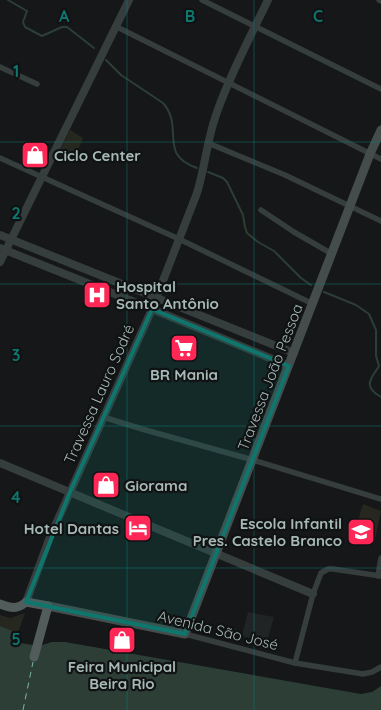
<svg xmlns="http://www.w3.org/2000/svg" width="381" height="710" font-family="Quicksand,sans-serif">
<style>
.built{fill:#212425}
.green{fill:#26281f}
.water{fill:#2d3e37}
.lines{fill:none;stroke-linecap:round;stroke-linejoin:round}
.stream{stroke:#2d3e37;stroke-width:2}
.ferry{stroke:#7bb69e;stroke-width:1;stroke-dasharray:6 5;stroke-linecap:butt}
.minor{stroke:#363d3d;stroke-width:5.5}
.tertiary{stroke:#363d3d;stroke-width:8}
.secondary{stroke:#444d4c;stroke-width:9}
.primary{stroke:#525c5b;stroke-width:9}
.marked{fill:#0f766e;fill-opacity:0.2;stroke:#0f766e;stroke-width:4;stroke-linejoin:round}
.grid{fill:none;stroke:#0f766e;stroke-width:1;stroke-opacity:0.55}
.labels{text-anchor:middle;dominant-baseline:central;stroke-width:4.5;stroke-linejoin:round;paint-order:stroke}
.poi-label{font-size:15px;font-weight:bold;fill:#a6b9b5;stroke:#101213;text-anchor:start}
.street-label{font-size:15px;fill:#a6b9b5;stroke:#101213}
.grid-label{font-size:16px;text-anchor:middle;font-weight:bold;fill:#0f766e;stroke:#101213;stroke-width:4.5;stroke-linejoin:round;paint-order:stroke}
</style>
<rect width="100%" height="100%" fill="#151718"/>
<polygon class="built" points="248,612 274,617 267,642 242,636"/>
<g class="green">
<polygon points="70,130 83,138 74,160 59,152"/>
<polygon points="363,504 381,511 374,544 353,537"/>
<polygon points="25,613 18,633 0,626 0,615 10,618"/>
</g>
<polygon class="water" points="0,626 18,633 17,637 21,643 39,646 52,642 65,642 361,694 372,692 381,686 381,710 0,710"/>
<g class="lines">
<g class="stream">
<polyline points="8,0 27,11 23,22 25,27 42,36 62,27 67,27 94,48"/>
<path d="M106,60L121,75L163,103C185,128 157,154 197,168"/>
<polyline points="208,172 223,178 227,182 243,215 245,227 247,233 258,242 274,251 301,278 311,285"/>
<path d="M324,292L356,305L369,314L376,330V356L379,366C371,379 362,386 381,397"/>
</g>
<polyline class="ferry" points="23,710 33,662"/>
<g class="minor">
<polyline points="202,0 381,89"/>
<polyline points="379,0 381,1"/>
<polyline points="115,26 381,159"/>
<polyline points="0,67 37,84"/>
<polyline points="208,143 285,175 381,221"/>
<polyline points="0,158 179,239 313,304"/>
<polyline points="261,210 294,232 332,254"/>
<polyline points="103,417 142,429 253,460 381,499"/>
<polyline points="378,576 381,558"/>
<polyline points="185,634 295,663 363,674 372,672 381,667"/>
<polyline points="295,663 313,594 321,573 328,569 333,569 381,576"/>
</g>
<g class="tertiary">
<polyline points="0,235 294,353"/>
<polyline points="0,248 152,309 289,366"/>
<polyline points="0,262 129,0"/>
<polyline points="0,463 313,594"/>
<path d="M26,602L50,537L152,309L197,193C205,167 207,140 216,115C229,77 250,37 268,0"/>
</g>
<polyline class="secondary" points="48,606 185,634 370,154 381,130"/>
<path class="primary" d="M0,604C11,608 17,610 26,602L48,606L34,657"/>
</g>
<path class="marked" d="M152,309L289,366L185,634L26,602L70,492Z"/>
<path class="grid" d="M127,0V710M254,0V710M0,142H381M0,284H381M0,426H381M0,568H381"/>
<defs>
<symbol id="shop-square" viewBox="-11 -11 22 22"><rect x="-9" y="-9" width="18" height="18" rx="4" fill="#fe2755" stroke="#101213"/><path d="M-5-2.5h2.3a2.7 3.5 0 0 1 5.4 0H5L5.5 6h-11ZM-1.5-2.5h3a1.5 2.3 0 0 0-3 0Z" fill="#fff"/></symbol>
<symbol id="hospital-square" viewBox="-11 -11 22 22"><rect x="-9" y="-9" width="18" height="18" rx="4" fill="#fe2755" stroke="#101213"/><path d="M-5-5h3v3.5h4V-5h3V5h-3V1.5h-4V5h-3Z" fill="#fff"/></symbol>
<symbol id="supermarket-square" viewBox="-11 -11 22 22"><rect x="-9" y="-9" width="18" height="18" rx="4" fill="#fe2755" stroke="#101213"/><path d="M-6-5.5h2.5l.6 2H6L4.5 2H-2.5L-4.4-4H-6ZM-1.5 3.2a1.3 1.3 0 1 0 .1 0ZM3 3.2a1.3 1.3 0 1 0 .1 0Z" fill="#fff"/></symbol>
<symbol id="hotel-square" viewBox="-11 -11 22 22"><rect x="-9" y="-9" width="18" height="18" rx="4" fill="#fe2755" stroke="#101213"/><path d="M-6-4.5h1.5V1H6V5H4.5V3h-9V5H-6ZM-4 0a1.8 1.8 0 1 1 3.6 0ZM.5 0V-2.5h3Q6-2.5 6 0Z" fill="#fff"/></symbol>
<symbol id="school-square" viewBox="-11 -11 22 22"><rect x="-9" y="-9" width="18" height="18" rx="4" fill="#fe2755" stroke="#101213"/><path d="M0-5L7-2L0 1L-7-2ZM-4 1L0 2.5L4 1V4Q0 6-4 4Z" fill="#fff"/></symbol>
</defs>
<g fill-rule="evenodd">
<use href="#shop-square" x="19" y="139" width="32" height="32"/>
<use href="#hospital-square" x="81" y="279" width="32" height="32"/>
<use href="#supermarket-square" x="168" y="332" width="32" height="32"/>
<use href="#shop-square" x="90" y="469" width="32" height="32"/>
<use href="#hotel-square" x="122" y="512" width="32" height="32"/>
<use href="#school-square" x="345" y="516" width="32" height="32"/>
<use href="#shop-square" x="106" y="624" width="32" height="32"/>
</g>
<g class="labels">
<g class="poi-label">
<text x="54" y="155">Ciclo Center</text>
<text x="116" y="286">Hospital<tspan x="116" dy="17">Santo Antônio</tspan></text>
<text x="184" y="374" text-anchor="middle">BR Mania</text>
<text x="125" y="485">Giorama</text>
<text x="342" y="523" text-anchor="end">Escola Infantil<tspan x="342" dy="17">Pres. Castelo Branco</tspan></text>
<text x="119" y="528" text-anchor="end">Hotel Dantas</text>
<text x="122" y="666" text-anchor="middle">Feira Municipal<tspan x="122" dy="17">Beira Rio</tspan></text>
</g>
<g class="street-label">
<text transform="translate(270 377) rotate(-69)">Travessa João Pessoa</text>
<text transform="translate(99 394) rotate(-66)">Travessa Lauro Sodré</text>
<text transform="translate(218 630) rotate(14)">Avenida São José</text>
</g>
</g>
<g class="grid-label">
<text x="64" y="22">A</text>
<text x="190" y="22">B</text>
<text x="318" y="22">C</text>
<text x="16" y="77">1</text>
<text x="16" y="219">2</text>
<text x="16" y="361">3</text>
<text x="16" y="503">4</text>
<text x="16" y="645">5</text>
</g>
</svg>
